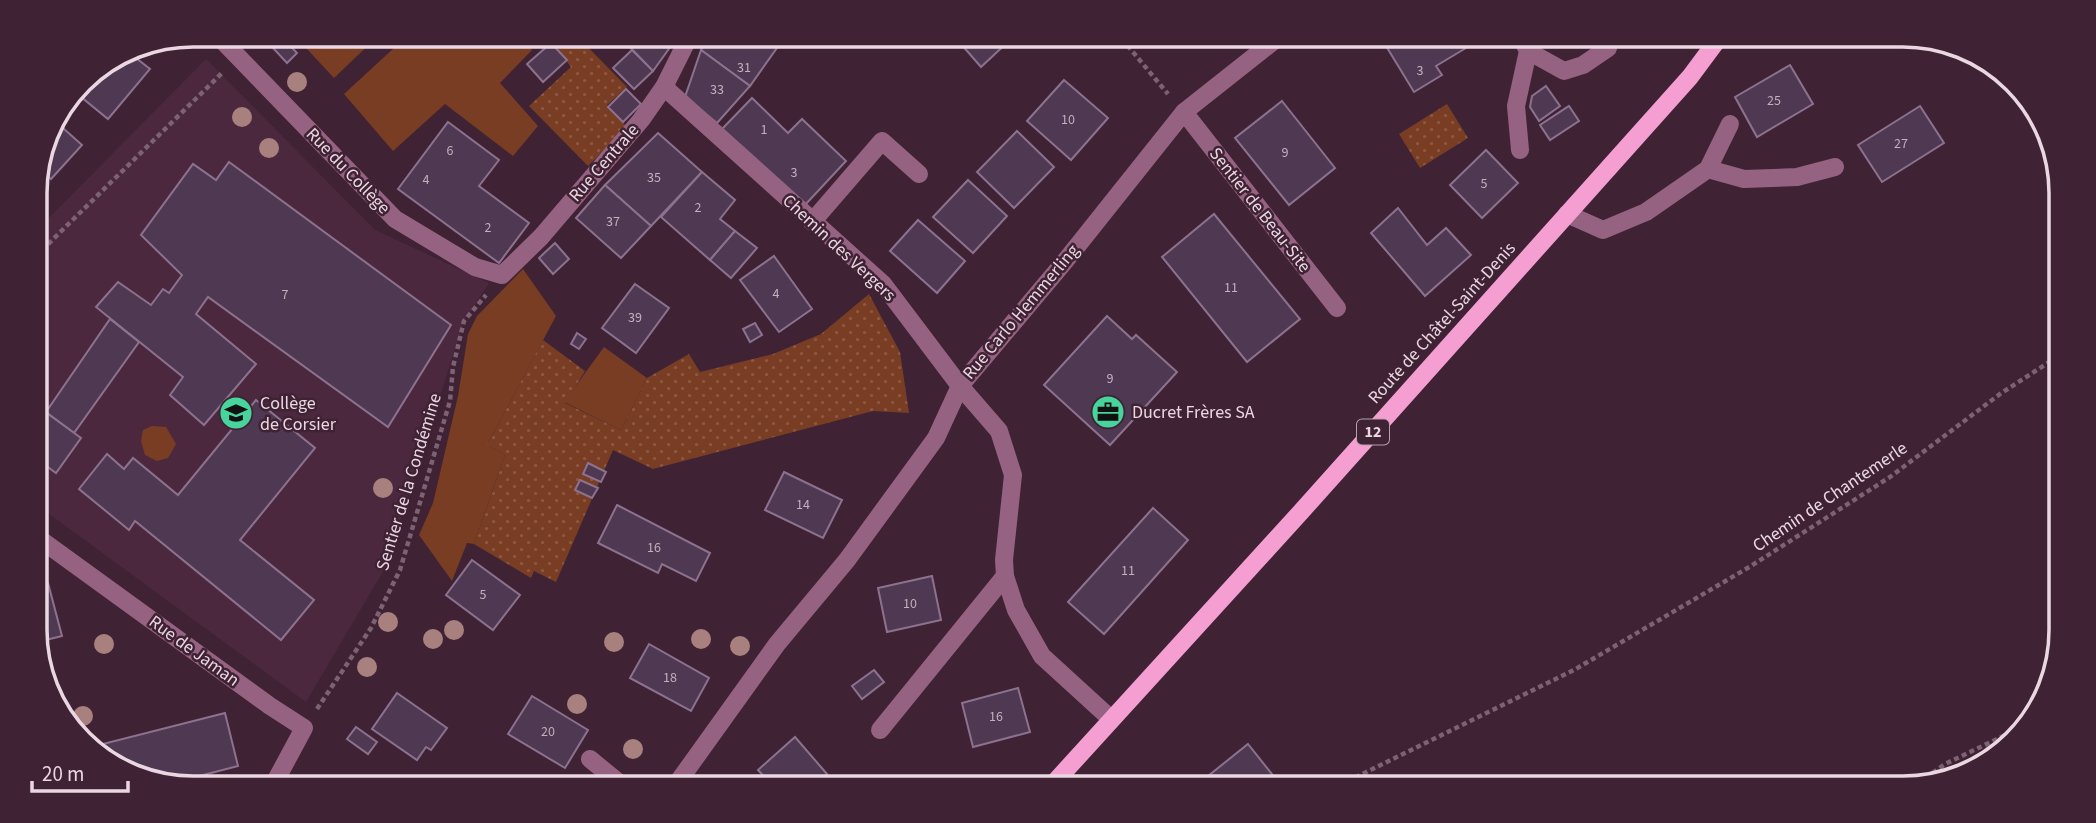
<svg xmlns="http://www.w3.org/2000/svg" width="2096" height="823" font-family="'Source Sans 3',sans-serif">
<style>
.built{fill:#4c283e}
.grass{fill:#793d23}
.park{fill:url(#park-dots)}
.building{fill:#4f3852;stroke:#8c728f;stroke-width:2}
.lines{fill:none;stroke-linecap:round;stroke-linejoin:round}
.path{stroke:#7c6272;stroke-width:4.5;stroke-dasharray:5 3.5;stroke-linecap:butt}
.minor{stroke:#966281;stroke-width:18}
.major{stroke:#f49ed1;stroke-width:18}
.tree{fill:#a8817f}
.labels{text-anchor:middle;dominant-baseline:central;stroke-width:5;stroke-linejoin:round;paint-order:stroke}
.number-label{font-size:14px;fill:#c3afbe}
.shield{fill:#3f2234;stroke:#b7a1ae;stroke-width:2}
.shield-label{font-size:16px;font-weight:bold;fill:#ead7e2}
.street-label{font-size:18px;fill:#ead7e2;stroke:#3f2234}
.poi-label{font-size:18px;fill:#ead7e2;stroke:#3f2234;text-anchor:start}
.rim{fill:none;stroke:#ead7e2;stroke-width:3.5}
</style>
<defs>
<pattern id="park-dots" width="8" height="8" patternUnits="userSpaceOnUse" patternTransform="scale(1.75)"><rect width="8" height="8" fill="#793d23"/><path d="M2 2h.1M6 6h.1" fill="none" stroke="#8c5843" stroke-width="1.8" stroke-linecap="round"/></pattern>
</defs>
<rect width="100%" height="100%" fill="#3f2234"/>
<polygon class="built" points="206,59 375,230 489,283 464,321 385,568 306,702 37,505 36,231"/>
<g class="grass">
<polygon points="294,35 378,36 334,78"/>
<polygon points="407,36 519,37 532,50 500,83 538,126 513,156 445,104 393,151 344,94"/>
<polygon points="523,269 556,316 487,445 505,455 474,544 467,543 452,581 419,535 433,503 458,396 468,334 477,316"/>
<polygon points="604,347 647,378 621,430 564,402"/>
<polygon points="152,426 166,427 176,444 168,458 157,461 145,455 141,441 143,430"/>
</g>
<g class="park">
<polygon points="548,37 578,37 627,87 607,105 627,127 588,166 529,106 571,67"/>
<polygon points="1447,104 1468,138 1420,168 1399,134"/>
<polygon points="869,294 900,352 909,413 873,411 653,469 613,450 556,582 534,571 531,578 474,544 505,455 487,445 543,340 585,371 565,403 621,430 647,378 689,354 700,372 773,354 821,334"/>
</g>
<g class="building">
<polygon points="261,35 280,35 297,53 287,63"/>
<polygon points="620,37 675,37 676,39 653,71"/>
<polygon points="709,37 784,38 750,86 701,50"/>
<polygon points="967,39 975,39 979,43 983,39 1011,39 981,67 961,44"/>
<polygon points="1383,41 1462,41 1466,48 1436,66 1442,75 1414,92"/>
<polygon points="551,43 567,60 543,82 527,64"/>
<polygon points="632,50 653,71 634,89 613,68"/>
<polygon points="701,50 750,86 717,123 685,97"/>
<polygon points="127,51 150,69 108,119 75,92 89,74"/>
<polygon points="1790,65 1813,104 1757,137 1735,97"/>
<polygon points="1064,80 1108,118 1071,160 1027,121"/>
<polygon points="1546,86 1560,106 1539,121 1530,107 1532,96"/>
<polygon points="626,89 641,104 623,122 608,107"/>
<polygon points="752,98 788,133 802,119 846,161 804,206 722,129"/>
<polygon points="1282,101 1335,168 1289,205 1235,138"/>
<polygon points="1569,106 1579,121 1550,140 1540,125"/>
<polygon points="1920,106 1944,143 1882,182 1858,145"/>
<polygon points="54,120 82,145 51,179 39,169"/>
<polygon points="448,122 499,160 479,186 529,223 499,263 398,189"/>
<polygon points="1017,131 1054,167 1014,208 977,172"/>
<polygon points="658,133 702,172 651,226 605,185"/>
<polygon points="1486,150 1518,183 1482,218 1450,185"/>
<polygon points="229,162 451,325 388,427 208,297 196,314 256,364 204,425 170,395 183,377 96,307 118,282 151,305 163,289 169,293 182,275 141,235 193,164 216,180"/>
<polygon points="702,172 735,200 720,219 735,231 710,260 661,217"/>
<polygon points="968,180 1007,216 973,253 933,217"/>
<polygon points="605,185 651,226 621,258 576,218"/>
<polygon points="1398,208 1427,245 1446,228 1471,255 1425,296 1371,233"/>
<polygon points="1214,214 1300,319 1247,362 1162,257"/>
<polygon points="918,220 965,261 937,293 890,251"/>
<polygon points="735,231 757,248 731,278 710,260"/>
<polygon points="555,243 569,259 553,274 539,258"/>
<polygon points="774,256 812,309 779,332 740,280"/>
<polygon points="635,284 669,308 636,353 602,328"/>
<polygon points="1107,316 1132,339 1136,335 1177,372 1110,445 1044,385"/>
<polygon points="110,319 139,342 74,433 46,412"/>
<polygon points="755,323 762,335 750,342 743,329"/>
<polygon points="577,333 586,339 579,349 571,344"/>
<polygon points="256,400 315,448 240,540 314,600 281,640 135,521 129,530 79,489 107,454 124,469 133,458 178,495"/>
<polygon points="37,406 81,438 56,473 37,459"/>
<polygon points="588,463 606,472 601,482 583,474"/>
<polygon points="784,472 842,500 823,538 765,510"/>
<polygon points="580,480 598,488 592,498 575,490"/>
<polygon points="617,505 710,553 696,581 662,564 658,573 598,543"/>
<polygon points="1153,508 1188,540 1104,634 1068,602"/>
<polygon points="472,560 520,595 493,630 446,595"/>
<polygon points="932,576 941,620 887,632 878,588"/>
<polygon points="48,583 62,636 38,642 38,585"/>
<polygon points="649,644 709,678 691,711 630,678"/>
<polygon points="874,670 884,682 862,699 852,686"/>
<polygon points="1018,688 1030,732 973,747 962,703"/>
<polygon points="397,693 447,728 431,750 426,747 417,760 372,729"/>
<polygon points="532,696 588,730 565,768 508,734"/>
<polygon points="225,713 238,766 184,780 142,779 95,748 95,746"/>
<polygon points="356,727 377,742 368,754 347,739"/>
<polygon points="795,737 827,774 818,783 769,782 758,770"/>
<polygon points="1248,744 1275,778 1267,785 1198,784"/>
</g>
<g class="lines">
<g class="path">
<polyline points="1122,39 1168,94"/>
<polyline points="36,256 222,73"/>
<polyline points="317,709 371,628 400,570 450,401 453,367 464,321 486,295"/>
<polyline points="1340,785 1574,670 1751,566 1890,477 2000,394 2057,357"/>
<polyline points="1912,788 1945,764 2018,729"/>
</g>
<g class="minor">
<polyline points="217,35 395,219 475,267 502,275 541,237 641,120 664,87 689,37"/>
<polyline points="1528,51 1564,71 1583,65 1608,48"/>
<polyline points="664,87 883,284 960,386 999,431 1013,475 1004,560 1005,576 1016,610 1042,656 1111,719"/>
<polyline points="1184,112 1337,308"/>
<polyline points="1520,150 1516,106 1528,51 1523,41"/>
<polyline points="1708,169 1744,179 1797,177 1835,167"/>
<polyline points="1567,214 1603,230 1646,212 1708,169 1730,124"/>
<polyline points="812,222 882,141 919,174"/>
<polyline points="37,537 270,706 304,728 276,780"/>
<polyline points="880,730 1005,576"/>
<polyline points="590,759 618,782"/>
<polyline points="678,782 777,644 847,560 936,438 960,386 1066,260 1184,112 1275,40"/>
</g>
<polyline class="major" points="1053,784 1299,514 1690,77 1716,42"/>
</g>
<g class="tree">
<circle cx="297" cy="82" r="10"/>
<circle cx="242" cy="117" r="10"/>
<circle cx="269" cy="148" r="10"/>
<circle cx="383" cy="488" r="10"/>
<circle cx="388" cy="622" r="10"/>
<circle cx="454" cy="630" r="10"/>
<circle cx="433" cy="639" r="10"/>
<circle cx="701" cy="639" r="10"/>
<circle cx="614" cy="642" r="10"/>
<circle cx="104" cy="644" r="10"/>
<circle cx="740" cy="646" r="10"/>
<circle cx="367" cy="667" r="10"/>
<circle cx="577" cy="704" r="10"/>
<circle cx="83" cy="716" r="10"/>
<circle cx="633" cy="749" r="10"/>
</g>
<defs>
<symbol id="office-disc" viewBox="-11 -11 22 22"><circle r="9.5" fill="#47d49d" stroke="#3f2234"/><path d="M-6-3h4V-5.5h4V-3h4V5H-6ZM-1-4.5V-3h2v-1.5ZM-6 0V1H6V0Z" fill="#111"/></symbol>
<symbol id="school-disc" viewBox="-11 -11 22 22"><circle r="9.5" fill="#47d49d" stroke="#3f2234"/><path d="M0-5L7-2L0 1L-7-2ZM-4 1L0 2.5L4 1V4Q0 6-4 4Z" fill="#111"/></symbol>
</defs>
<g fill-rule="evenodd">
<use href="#office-disc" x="1089" y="393" width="38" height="38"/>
<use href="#school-disc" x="217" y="394" width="38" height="38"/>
</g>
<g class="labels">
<g class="number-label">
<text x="744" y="68">31</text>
<text x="1420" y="71">3</text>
<text x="717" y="90">33</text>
<text x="1774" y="101">25</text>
<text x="1068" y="120">10</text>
<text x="764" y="130">1</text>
<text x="1901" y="144">27</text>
<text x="450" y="151">6</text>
<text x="1285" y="153">9</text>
<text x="794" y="173">3</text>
<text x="654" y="178">35</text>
<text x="426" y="180">4</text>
<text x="1484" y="184">5</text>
<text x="698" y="208">2</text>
<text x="613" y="222">37</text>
<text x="488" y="228">2</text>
<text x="1231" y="288">11</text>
<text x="776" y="294">4</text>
<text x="285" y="295">7</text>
<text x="635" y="318">39</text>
<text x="1110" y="379">9</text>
<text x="803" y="505">14</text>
<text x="654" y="548">16</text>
<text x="1128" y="571">11</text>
<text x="483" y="595">5</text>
<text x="910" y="604">10</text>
<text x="670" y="678">18</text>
<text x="996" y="717">16</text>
<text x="548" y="732">20</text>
</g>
<rect class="shield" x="1357" y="419.5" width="32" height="25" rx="5"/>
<g class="shield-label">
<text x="1373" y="432">12</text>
</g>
<g class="street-label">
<text transform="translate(604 163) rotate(-49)">Rue Centrale</text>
<text transform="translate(348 171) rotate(46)">Rue du Collège</text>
<text transform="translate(1260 210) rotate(52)">Sentier de Beau-Site</text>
<text transform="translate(839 248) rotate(43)">Chemin des Vergers</text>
<text transform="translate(1021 312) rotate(-50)">Rue Carlo Hemmerling</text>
<text transform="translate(1442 323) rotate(-48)">Route de Châtel-Saint-Denis</text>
<text transform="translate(409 482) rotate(-73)">Sentier de la Condémine</text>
<text transform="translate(1830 497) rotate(-34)">Chemin de Chantemerle</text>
<text transform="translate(194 651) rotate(36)">Rue de Jaman</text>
</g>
<g class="poi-label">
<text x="260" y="403">Collège<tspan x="260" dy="21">de Corsier</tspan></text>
<text x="1132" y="412">Ducret Frères SA</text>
</g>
</g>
<path d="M0 0H2096V823H0ZM193 47H1903A146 146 0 0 1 2049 193V630A146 146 0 0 1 1903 776H193A146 146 0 0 1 47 630V193A146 146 0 0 1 193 47Z" fill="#3f2234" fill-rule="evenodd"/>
<path class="rim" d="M193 47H1903A146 146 0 0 1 2049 193V630A146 146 0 0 1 1903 776H193A146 146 0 0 1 47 630V193A146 146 0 0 1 193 47Z"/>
<path d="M32 781v10h96v-10" fill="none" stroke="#ead7e2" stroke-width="3.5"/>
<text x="42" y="781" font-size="21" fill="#ead7e2" stroke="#3f2234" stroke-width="5" paint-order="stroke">20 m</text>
</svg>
